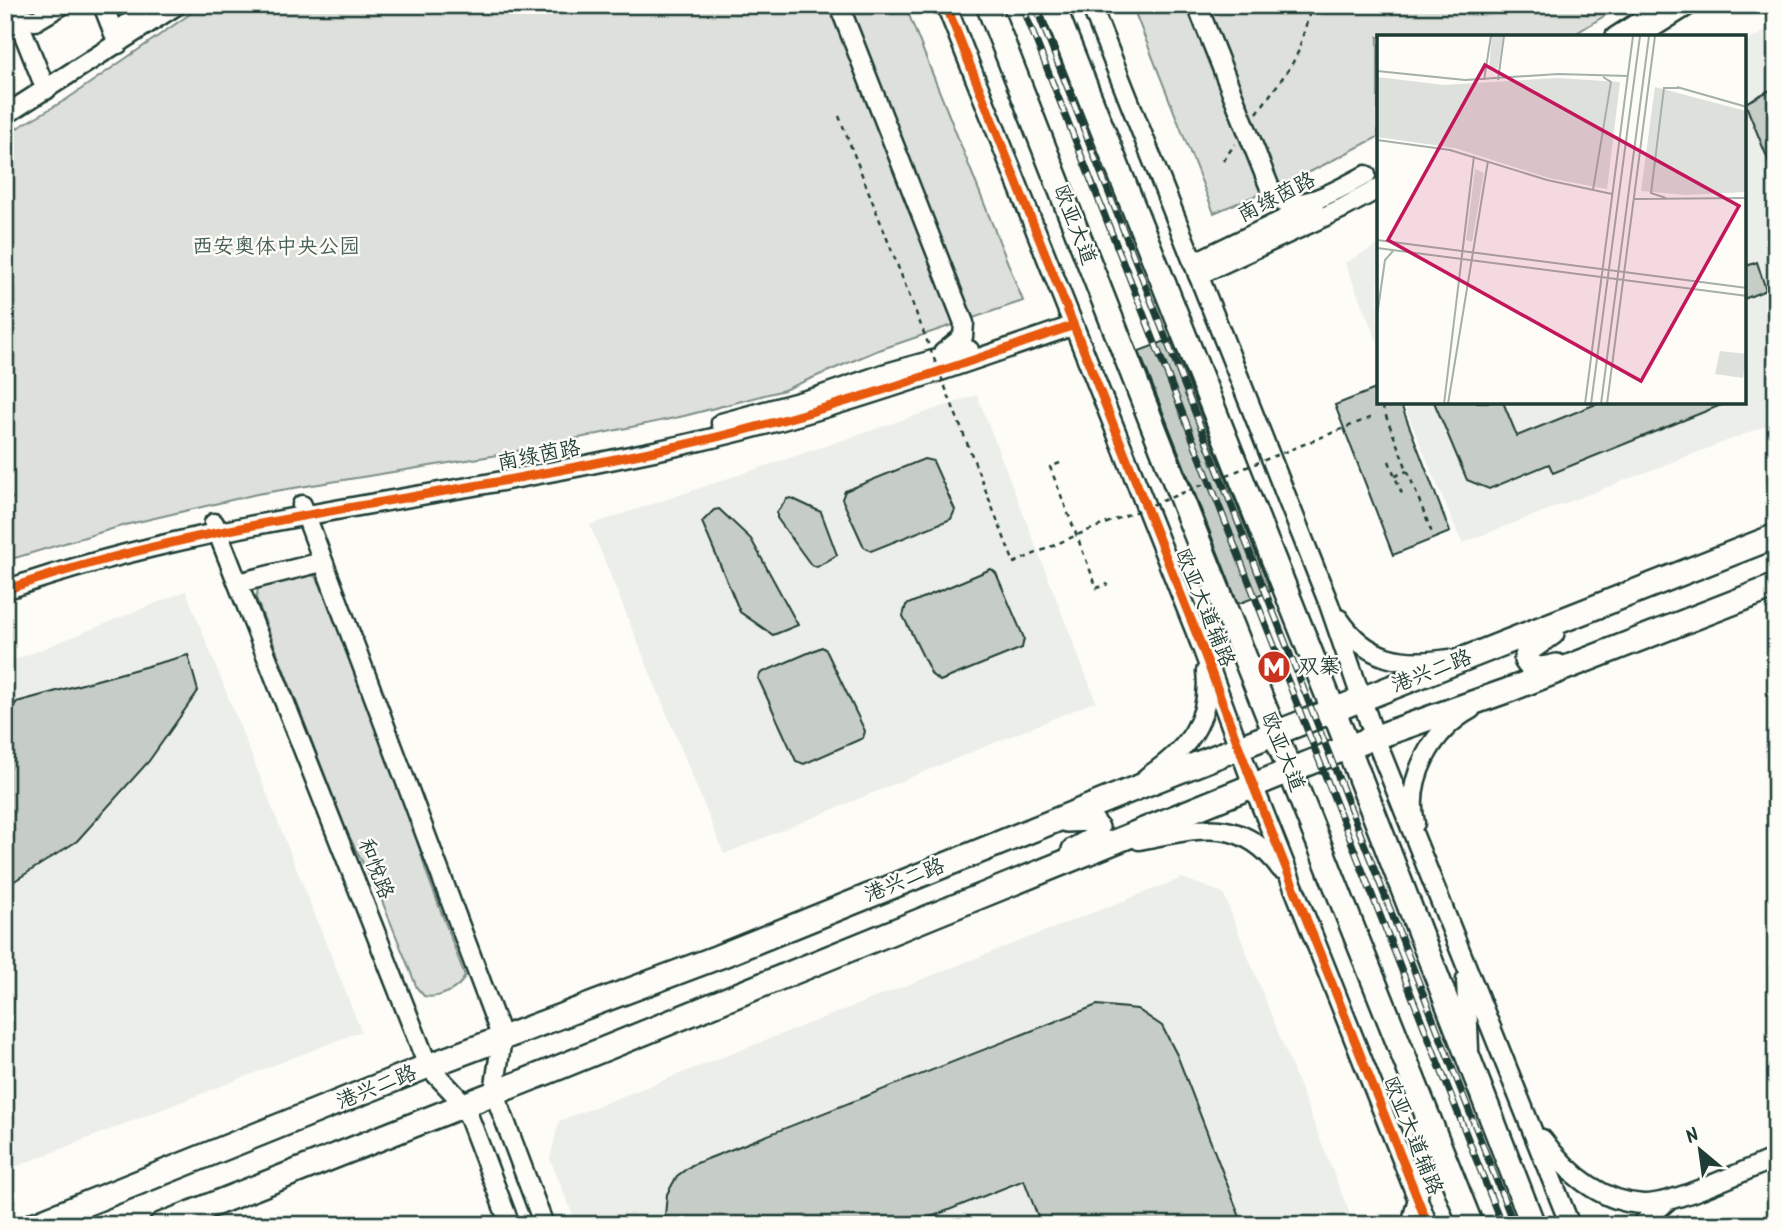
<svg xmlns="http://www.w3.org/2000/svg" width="1781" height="1230" font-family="Kalam,'LXGW WenKai TC',sans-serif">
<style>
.built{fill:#eceee9}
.green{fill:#dde0db;stroke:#7e8e88;stroke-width:2}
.building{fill:#c6cdc7;stroke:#1f3d34;stroke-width:2}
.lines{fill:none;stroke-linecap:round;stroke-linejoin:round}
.minor-casing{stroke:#1f3d34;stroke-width:23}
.major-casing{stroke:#1f3d34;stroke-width:28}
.path{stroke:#1f3d34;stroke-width:2.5;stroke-dasharray:5 5;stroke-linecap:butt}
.minor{stroke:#fdfcf7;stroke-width:18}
.major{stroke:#fdfcf7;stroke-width:23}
.rail-casing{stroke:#1f3d34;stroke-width:7}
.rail{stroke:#fdfcf7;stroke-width:4.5;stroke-dasharray:13;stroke-linecap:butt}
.path-bridge{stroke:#1f3d34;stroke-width:2.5;stroke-dasharray:5 5;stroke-linecap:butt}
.cycleway-casing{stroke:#fdfcf7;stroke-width:13}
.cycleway{stroke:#e8590c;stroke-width:9}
.labels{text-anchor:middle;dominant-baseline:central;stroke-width:5;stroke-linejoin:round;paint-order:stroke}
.street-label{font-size:21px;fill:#1f3d34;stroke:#fdfcf7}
.park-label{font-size:21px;fill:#455e55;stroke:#fdfcf7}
.poi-label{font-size:21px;fill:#1f3d34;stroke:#fdfcf7;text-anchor:start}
.inset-road{fill:none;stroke:#a4b0a9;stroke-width:2}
.view{fill:#c2185b;fill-opacity:0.15;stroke:#c2185b;stroke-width:3.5}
.inset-edge{fill:none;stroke:#1f3d34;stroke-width:3.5}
</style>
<rect width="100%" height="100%" fill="#fdfcf7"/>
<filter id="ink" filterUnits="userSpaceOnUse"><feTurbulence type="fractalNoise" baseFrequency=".0143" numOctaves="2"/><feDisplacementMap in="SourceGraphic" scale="14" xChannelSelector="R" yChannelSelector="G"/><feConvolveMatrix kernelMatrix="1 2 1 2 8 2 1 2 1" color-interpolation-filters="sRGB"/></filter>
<g filter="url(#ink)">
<g class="built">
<polygon points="1776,25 1776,422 1462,543 1403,403 1744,402 1744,43"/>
<polygon points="1378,245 1378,344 1345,263"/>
<polygon points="977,395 1096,701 724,854 590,525"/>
<polygon points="186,591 361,1031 5,1171 5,664"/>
<polygon points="1182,878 1223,893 1354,1225 577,1225 550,1159 559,1121"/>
</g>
<g class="green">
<polygon points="203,5 905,5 1023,301 876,351 784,390 684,416 498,455 257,494 125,525 5,561 5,135 67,99"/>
<polygon points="1132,5 1622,5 1570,37 1378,37 1378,137 1306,174 1214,213"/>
<path d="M309,574L315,576L320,584L410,814L426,871L465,976C459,990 438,999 424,996L417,988L382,901L347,832L256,598L258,589L265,584Z"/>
</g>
<g class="building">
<polygon points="1776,87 1776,177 1775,177 1745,103"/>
<polygon points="1757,262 1766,290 1744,299 1744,267"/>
<polygon points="1171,339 1271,591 1238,604 1139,351"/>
<polygon points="1378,388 1378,402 1400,402 1450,532 1393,555 1335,405"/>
<polygon points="1434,402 1503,402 1517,436 1601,402 1726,403 1553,473 1549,464 1489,489 1467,480"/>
<polygon points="924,459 933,461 955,510 951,519 871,551 864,547 842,499 845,491"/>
<polygon points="791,498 821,512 837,555 817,567 811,565 777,518 777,512 787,499"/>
<polygon points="719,509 751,539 798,625 773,635 740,612 702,522 714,510"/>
<polygon points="991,569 996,573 1024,638 1022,648 940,681 932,675 903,616 906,605"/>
<polygon points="822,647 826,650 865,731 863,738 804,764 796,761 758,678 761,673"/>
<polygon points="188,655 198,691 149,761 77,841 5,887 5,715 17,702"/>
<polygon points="1097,1005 1137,1009 1162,1026 1177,1055 1243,1225 1041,1225 1024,1180 911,1225 667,1225 665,1216 667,1194 677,1176 692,1165"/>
</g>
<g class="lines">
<defs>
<g id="minor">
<polyline points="12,5 46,90"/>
<polyline points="103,5 118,44"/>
<polyline points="839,5 964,323 963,337 943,353"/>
<polyline points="946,5 1203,650 1253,785 1428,1225"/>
<polyline points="1091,5 1329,604 1375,738 1570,1225"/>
<path d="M1197,5L1274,198C1301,215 1341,187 1366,175"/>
<polyline points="13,9 20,17 35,21 62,5"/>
<polyline points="120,29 154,5"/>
<polyline points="1615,37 1665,5"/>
<polyline points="1638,37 1689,5"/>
<polyline points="5,115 177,5"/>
<polyline points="1193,263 1314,205"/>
<polyline points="1198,275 1343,208 1378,189"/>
<polyline points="721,423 817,397 883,374 969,350"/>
<polyline points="302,505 502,1038 494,1092 544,1225"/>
<polyline points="214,523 428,1066 464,1104 510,1225"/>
<polyline points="238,583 322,562"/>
<path d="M5,590C163,535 327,512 491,483C547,473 603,462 659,450C801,421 936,373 1072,326"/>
<path d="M1339,619C1367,661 1403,666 1449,659"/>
<path d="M1147,777C1186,751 1212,721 1206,671"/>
<path d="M1415,823C1405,779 1432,730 1471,709"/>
<path d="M1139,840C1197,829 1241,814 1281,869"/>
<polyline points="1466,979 1469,1049"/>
<path d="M1542,1139C1566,1171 1600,1202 1643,1204C1674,1205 1744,1170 1776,1158"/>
<polyline points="1411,1225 1418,1198 1425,1114"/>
<polyline points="1641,1225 1667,1201"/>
</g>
<g id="major">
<polyline points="988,5 1192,525 1471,1225"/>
<polyline points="1053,5 1348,747 1533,1225"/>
<path d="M1552,633L1529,649L1526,660C1533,672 1545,669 1557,666"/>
<polyline points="1067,820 1090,819 1097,828 1094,839 1074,850"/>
<polyline points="33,1225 428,1066 718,957 1121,794 1776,536"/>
<polyline points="161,1225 560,1067 1348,747 1509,690 1776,586"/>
</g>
</defs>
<use href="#minor" class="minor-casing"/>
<use href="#major" class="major-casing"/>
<g class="path">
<polyline points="1257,113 1291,66 1298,52 1312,5"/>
<polyline points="1223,161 1235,144"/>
<polyline points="1382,406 1432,533"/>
<polyline points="1389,461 1402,494"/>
<polyline points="1060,463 1050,467 1097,588 1108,584"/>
<polyline points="1395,476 1407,471"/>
<polyline points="5,508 12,497"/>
</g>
<use href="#minor" class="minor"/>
<use href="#major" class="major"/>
<defs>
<g id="rail">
<polyline points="1022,5 1502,1225"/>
<polyline points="1035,5 1514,1225"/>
</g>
</defs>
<use href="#rail" class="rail-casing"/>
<use href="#rail" class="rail"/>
<polyline class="path-bridge" points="839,116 1014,563 1077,535 1372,417"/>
<defs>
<g id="cycleway">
<polyline points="946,5 1203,650 1253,785 1428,1225"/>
<path d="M5,590C163,535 327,512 491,483C547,473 603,462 659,450C801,421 936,373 1072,326"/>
</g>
</defs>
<use href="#cycleway" class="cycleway-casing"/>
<use href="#cycleway" class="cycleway"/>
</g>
</g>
<defs>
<symbol id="metro-disc" viewBox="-11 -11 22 22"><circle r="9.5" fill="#c8321e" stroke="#fdfcf7"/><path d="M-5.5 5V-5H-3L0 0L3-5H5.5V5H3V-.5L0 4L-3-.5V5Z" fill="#fff"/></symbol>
</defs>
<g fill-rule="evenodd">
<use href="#metro-disc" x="1255" y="648" width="38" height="38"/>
</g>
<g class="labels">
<g class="street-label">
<text transform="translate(1277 198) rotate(-27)">南绿茵路</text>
<text transform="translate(1074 225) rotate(69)">欧亚大道</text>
<text transform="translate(539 456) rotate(-11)">南绿茵路</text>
<text transform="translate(1204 608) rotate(68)">欧亚大道辅路</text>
<text transform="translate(1432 672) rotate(-21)">港兴二路</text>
<text transform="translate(1282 752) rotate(68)">欧亚大道</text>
<text transform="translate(375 869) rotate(69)">和悦路</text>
<text transform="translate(905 881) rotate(-22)">港兴二路</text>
<text transform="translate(377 1088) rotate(-22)">港兴二路</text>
<text transform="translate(1412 1136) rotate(68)">欧亚大道辅路</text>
</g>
<g class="park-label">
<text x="276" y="247">西安奥体中央公园</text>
</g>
<g class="poi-label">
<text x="1298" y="667">双寨</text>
</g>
</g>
<g transform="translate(1377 35)">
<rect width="369" height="369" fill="#fdfcf7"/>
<path d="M115,1H126L121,33L112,35ZM0,42L67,50L181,43L243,47L230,154L172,143L78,113L0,102ZM278,52L369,76V157L309,160L264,156ZM98,134L107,138L95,207L89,205ZM343,316L369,319L366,343L338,339Z" fill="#dde0db"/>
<path class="inset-road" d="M0,36L88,45L181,39L251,41M107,45L114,1M121,45L127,1M300,52L370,72M0,105L73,115L170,145L235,159M216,155L234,47L226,42M289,163L274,158L287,53H302M257,164L370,163M0,205L370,253M0,213L370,261M0,281L8,225L16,216M67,369L97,121M71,369L111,126M208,369L256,1M214,369L263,1M224,369L272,1M230,369L278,1"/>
<path class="view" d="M108,30L362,171L264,346L11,205Z"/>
<rect width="369" height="369" class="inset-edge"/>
</g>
<rect width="1781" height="1230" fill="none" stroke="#fdfcf7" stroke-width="28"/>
<rect x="14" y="14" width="1753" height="1202" fill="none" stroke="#1f3d34" stroke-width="2.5" filter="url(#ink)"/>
<g transform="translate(1700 1150) rotate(331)" stroke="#fdfcf7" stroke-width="5" paint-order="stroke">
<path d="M0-5L12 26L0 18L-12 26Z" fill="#1f3d34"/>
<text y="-10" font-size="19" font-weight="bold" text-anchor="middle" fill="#1f3d34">N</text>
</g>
</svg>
